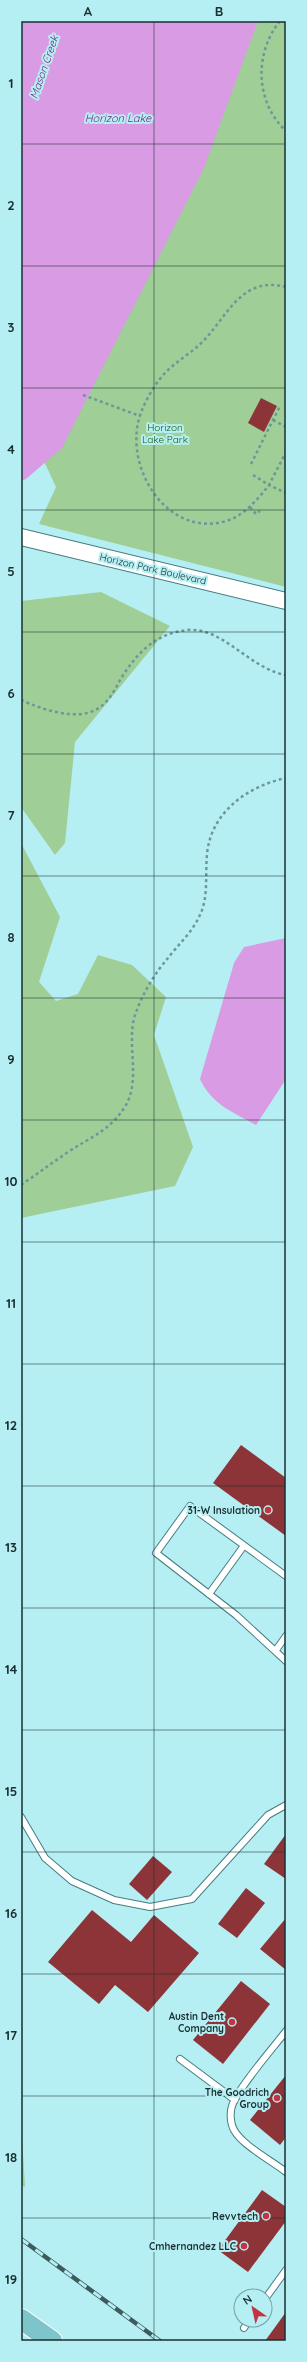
<svg xmlns="http://www.w3.org/2000/svg" width="307" height="2362" font-family="Quicksand,sans-serif">
<style>
.green{fill:#9fcf97}
.water{fill:#d89be4}
.building{fill:#8c3437}
.lines{fill:none;stroke-linecap:round;stroke-linejoin:round}
.service-casing{stroke:#467d80;stroke-width:8}
.tertiary-casing{stroke:#467d80;stroke-width:18}
.primary-casing{stroke:#fff;stroke-width:22}
.path{stroke:#6e979a;stroke-width:2.5;stroke-dasharray:3 3;stroke-linecap:butt}
.service{stroke:#fff;stroke-width:6}
.tertiary{stroke:#fff;stroke-width:16}
.primary{stroke:#7dc5ca;stroke-width:20}
.rail-casing{stroke:#3d5b5d;stroke-width:4.5}
.rail{stroke:#b6eff3;stroke-width:3;stroke-dasharray:9;stroke-linecap:butt}
.grid{fill:none;stroke:#192f31;stroke-width:1;stroke-opacity:0.55}
.poi-dot{fill:#c43340;stroke:#b6eff3;stroke-width:1.5}
.labels{text-anchor:middle;dominant-baseline:central;stroke-width:4;stroke-linejoin:round;paint-order:stroke}
.park-label{font-size:10px;fill:#18560c;stroke:#b6eff3}
.street-label{font-size:10px;fill:#192f31;stroke:#b6eff3}
.poi-label{font-size:10px;font-weight:bold;fill:#192f31;stroke:#b6eff3;text-anchor:end}
.water-label{font-size:11px;font-style:italic;fill:#70287e;stroke:#b6eff3}
.neatline{fill:none;stroke:#192f31;stroke-width:1.5}
.grid-label{font-size:13px;text-anchor:middle;font-weight:bold;fill:#192f31}
</style>
<rect width="100%" height="100%" fill="#b6eff3"/>
<g class="green">
<polygon points="190,21 286,21 286,587 39,524 56,487 35,442"/>
<polygon points="101,592 170,626 75,742 65,843 55,855 21,807 21,601"/>
<polygon points="21,843 60,917 39,982 56,1001 78,994 98,955 132,965 166,997 154,1035 193,1147 175,1186 21,1218"/>
<polygon points="21,2118 25,2187 21,2185"/>
</g>
<g class="water">
<polygon points="21,21 258,21 204,168 62,448 26,479 21,481"/>
<path d="M286,938V1079L256,1125C233,1112 212,1105 200,1079L234,963L244,947Z"/>
</g>
<g class="building">
<polygon points="261,398 277,406 264,432 248,423"/>
<polygon points="241,1445 286,1478 286,1536 213,1483"/>
<polygon points="286,1834 286,1879 264,1864"/>
<polygon points="153,1856 172,1872 147,1900 129,1884"/>
<polygon points="246,1888 265,1903 237,1938 218,1924"/>
<polygon points="92,1910 131,1942 154,1915 199,1953 148,2012 115,1985 99,2004 48,1962"/>
<polygon points="286,1918 286,1970 260,1949"/>
<polygon points="241,1981 270,2004 223,2064 193,2040"/>
<polygon points="286,2075 286,2137 280,2145 250,2120"/>
<polygon points="262,2190 286,2207 286,2221 248,2272 218,2250"/>
<polygon points="286,2312 286,2341 265,2341"/>
</g>
<g class="lines">
<defs>
<g id="service">
<polyline points="286,1576 190,1506 156,1553 236,1615 286,1661"/>
<polyline points="209,1594 243,1547"/>
<polyline points="276,1650 286,1636"/>
<polyline points="21,1817 45,1858 72,1881 114,1900 150,1907 192,1899 268,1815 286,1805"/>
<path d="M286,2031C274,2047 237,2089 232,2106C230,2112 230,2123 234,2130C242,2145 272,2161 286,2172"/>
<polyline points="180,2059 235,2100"/>
<polyline points="265,2299 286,2270"/>
<polyline points="244,2328 249,2320"/>
</g>
<polyline id="tertiary" points="21,537 286,601"/>
<polyline id="primary" points="21,2319 52,2341"/>
</defs>
<use href="#service" class="service-casing"/>
<use href="#tertiary" class="tertiary-casing"/>
<use href="#primary" class="primary-casing"/>
<g class="path">
<path d="M280,21C254,53 255,102 286,131"/>
<path d="M286,287C244,276 229,312 207,337C195,351 179,359 166,372C156,382 147,398 142,410C120,462 165,539 226,521C244,516 258,499 269,485L286,493"/>
<polyline points="83,395 140,416"/>
<polyline points="273,420 286,427"/>
<polyline points="251,464 280,406"/>
<polyline points="253,475 269,485 286,452"/>
<polyline points="250,507 256,514 260,511"/>
<path d="M21,700C41,709 80,723 100,707C109,701 115,690 120,680C136,654 155,633 188,630C223,627 250,669 286,675"/>
<path d="M21,1185C37,1174 52,1163 68,1152C91,1137 111,1130 126,1105C141,1078 126,1043 135,1015C142,995 154,974 168,958C178,945 192,932 199,917C209,898 205,875 207,854C211,812 248,786 286,778"/>
</g>
<use href="#service" class="service"/>
<use href="#tertiary" class="tertiary"/>
<use href="#primary" class="primary"/>
<defs>
<polyline id="rail" points="21,2239 160,2341"/>
</defs>
<use href="#rail" class="rail-casing"/>
<use href="#rail" class="rail"/>
</g>
<path class="grid" d="M154,21V2341M21,144H286M21,266H286M21,388H286M21,510H286M21,632H286M21,754H286M21,876H286M21,998H286M21,1120H286M21,1242H286M21,1364H286M21,1486H286M21,1608H286M21,1730H286M21,1852H286M21,1974H286M21,2096H286M21,2218H286"/>
<g class="poi-dot">
<circle cx="268" cy="1510" r="4"/>
<circle cx="232" cy="2022" r="4"/>
<circle cx="277" cy="2098" r="4"/>
<circle cx="266" cy="2216" r="4"/>
<circle cx="244" cy="2246" r="4"/>
</g>
<g class="labels">
<g class="park-label">
<text x="165" y="427">Horizon<tspan x="165" dy="12">Lake Park</tspan></text>
</g>
<g class="street-label">
<text transform="translate(153 569) rotate(13)">Horizon Park Boulevard</text>
</g>
<g class="poi-label">
<text x="260" y="1510">31-W Insulation</text>
<text x="224" y="2016">Austin Dent<tspan x="224" dy="12">Company</tspan></text>
<text x="269" y="2092">The Goodrich<tspan x="269" dy="12">Group</tspan></text>
<text x="258" y="2216">Revvtech</text>
<text x="236" y="2246">Cmhernandez LLC</text>
</g>
<g class="water-label">
<text transform="translate(44 67) rotate(-71)">Mason Creek</text>
<text x="118" y="118">Horizon Lake</text>
</g>
</g>
<rect width="307" height="2362" fill="none" stroke="#b6eff3" stroke-width="44"/>
<g transform="translate(253 2308) rotate(326)"><circle r="19" fill="#b6eff3" stroke="#77a2a5"/>
<path d="M0-3L7 15L0 10L-7 15Z" fill="#c43340"/>
<text y="-6" font-size="11" font-weight="bold" text-anchor="middle" fill="#192f31">N</text>
</g>
<rect x="22" y="22" width="263" height="2318" class="neatline"/>
<g class="grid-label">
<text x="88" y="16">A</text>
<text x="219" y="16">B</text>
<text x="11" y="88">1</text>
<text x="11" y="210">2</text>
<text x="11" y="332">3</text>
<text x="11" y="454">4</text>
<text x="11" y="576">5</text>
<text x="11" y="698">6</text>
<text x="11" y="820">7</text>
<text x="11" y="942">8</text>
<text x="11" y="1064">9</text>
<text x="11" y="1186">10</text>
<text x="11" y="1308">11</text>
<text x="11" y="1430">12</text>
<text x="11" y="1552">13</text>
<text x="11" y="1674">14</text>
<text x="11" y="1796">15</text>
<text x="11" y="1918">16</text>
<text x="11" y="2040">17</text>
<text x="11" y="2162">18</text>
<text x="11" y="2284">19</text>
</g>
</svg>
